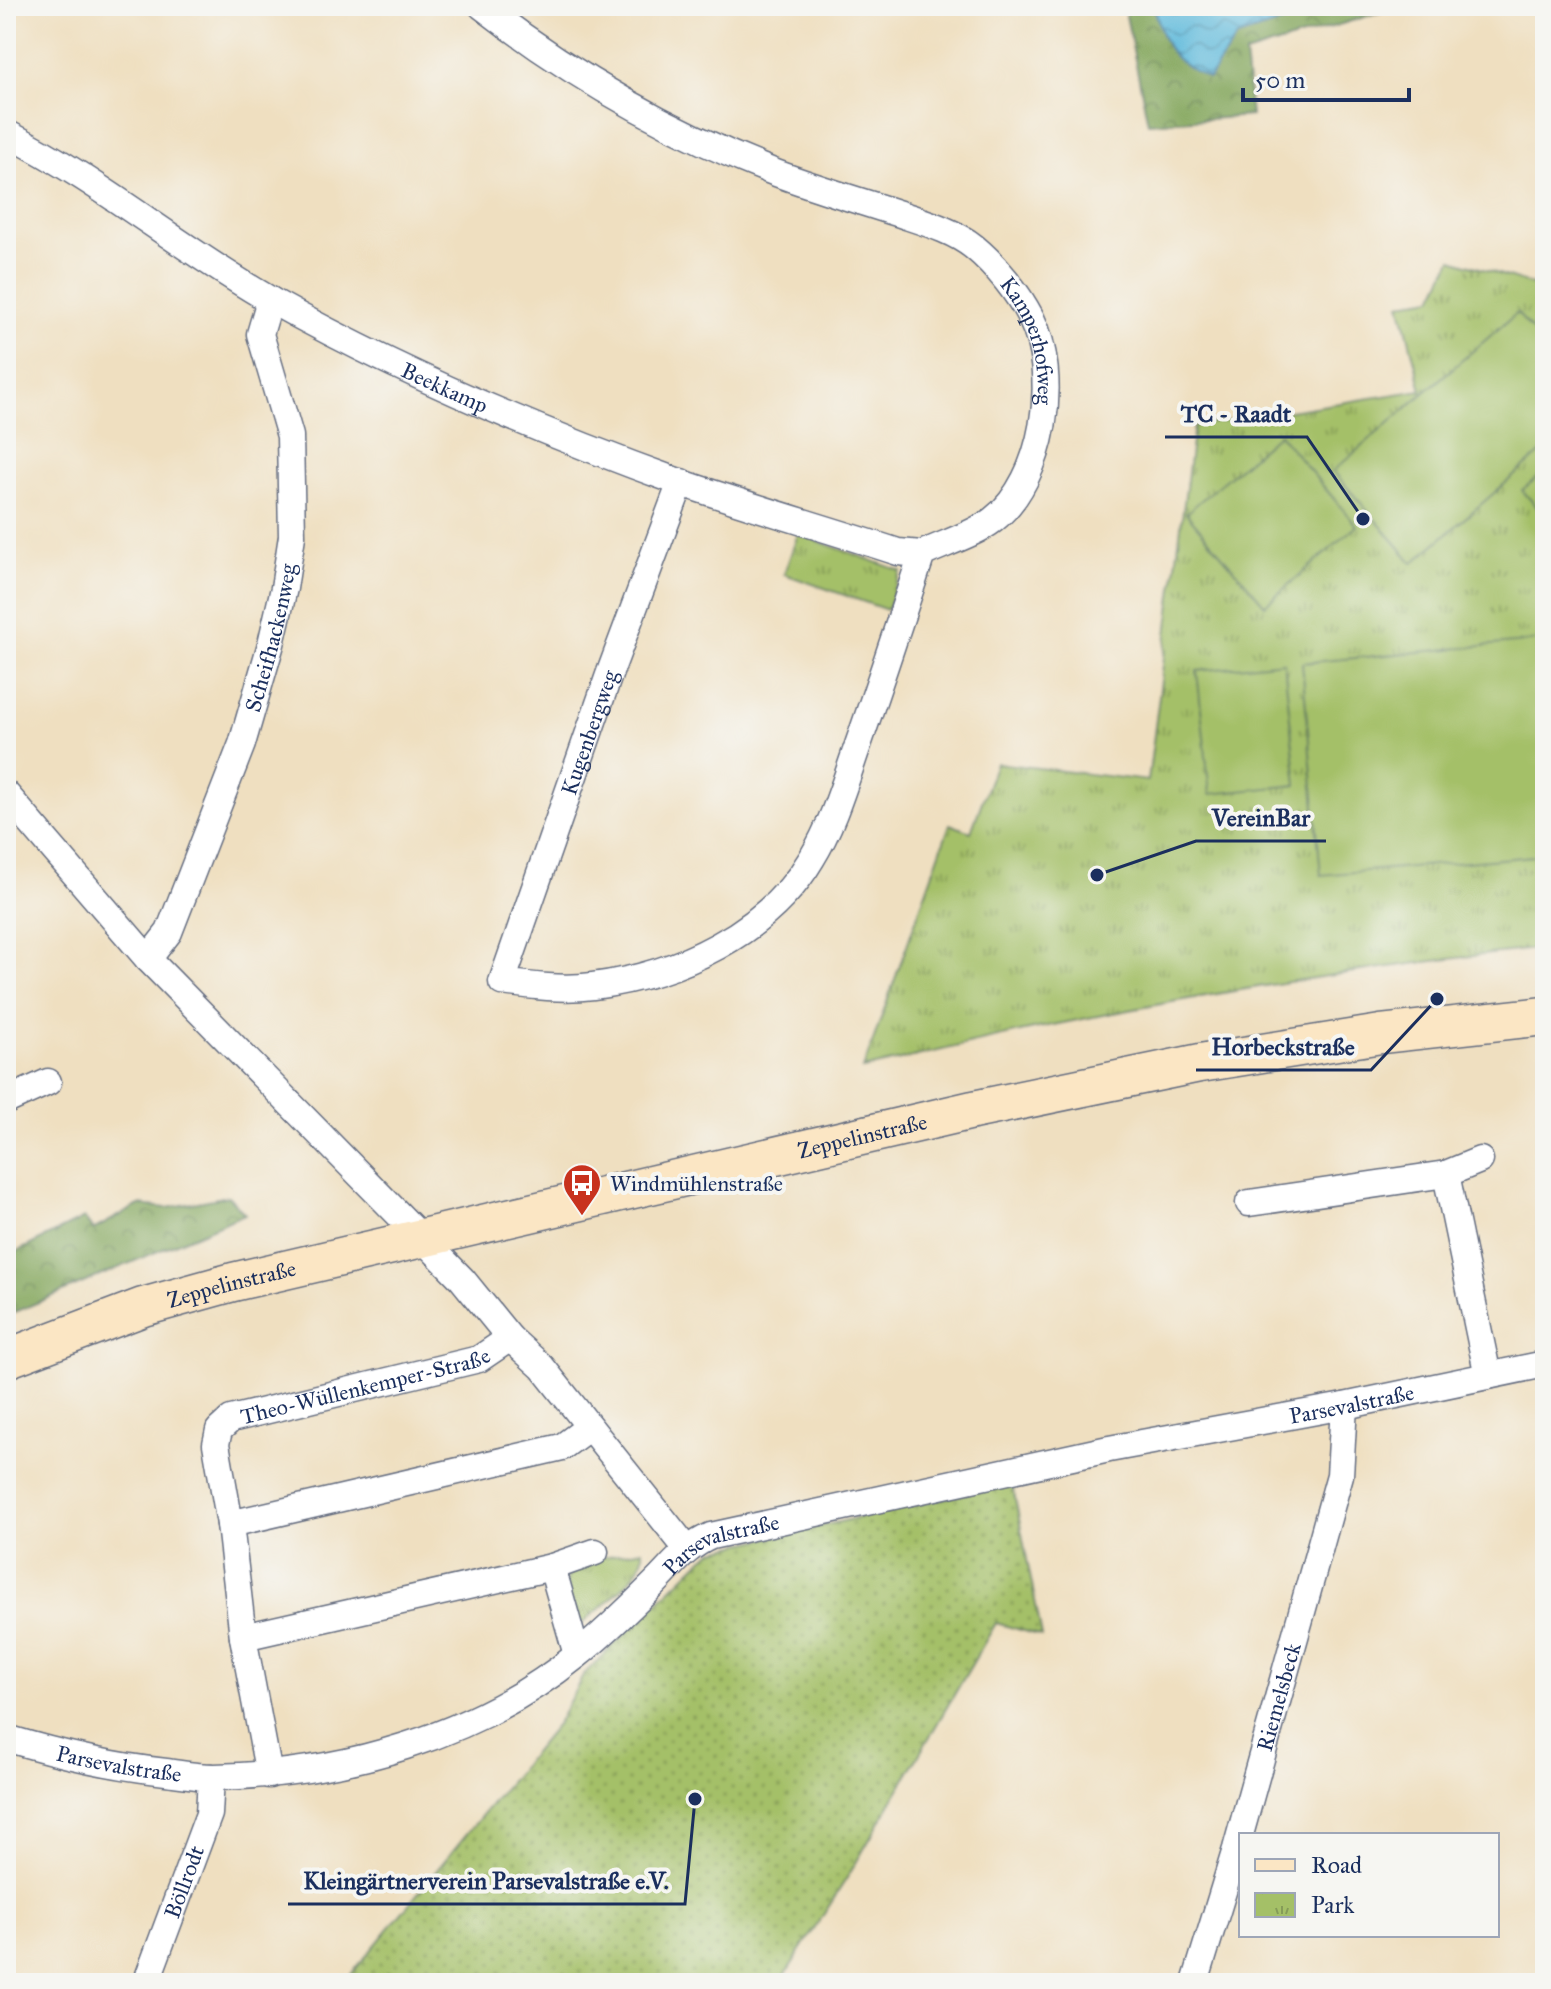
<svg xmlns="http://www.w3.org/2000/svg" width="1551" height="1989" font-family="'IM FELL Great Primer',serif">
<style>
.grass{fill:url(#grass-dots);stroke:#607862;stroke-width:2}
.forest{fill:url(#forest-crowns);stroke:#4f6a5d;stroke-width:2}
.park{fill:url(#park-tufts);stroke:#607862;stroke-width:2}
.pitch{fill:#a4c067;stroke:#607862;stroke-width:2}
.water{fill:url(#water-waves);stroke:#3c749c;stroke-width:2}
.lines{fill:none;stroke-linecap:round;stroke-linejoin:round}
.street-casing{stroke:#656d80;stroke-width:29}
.secondary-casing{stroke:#656d80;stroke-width:41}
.street{stroke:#fff;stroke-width:26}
.secondary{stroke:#fbe6c4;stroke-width:38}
.labels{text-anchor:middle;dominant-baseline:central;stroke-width:8;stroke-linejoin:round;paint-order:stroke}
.street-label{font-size:22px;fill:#1b2f5e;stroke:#f6f6f2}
.poi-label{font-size:22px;fill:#1b2f5e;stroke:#f6f6f2;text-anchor:start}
.leader{fill:none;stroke:#1b2f5e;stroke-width:3}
.callout-dot{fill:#1b2f5e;stroke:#f6f6f2;stroke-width:3}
.callout-label{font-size:24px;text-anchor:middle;font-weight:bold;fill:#1b2f5e;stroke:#f6f6f2;stroke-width:8;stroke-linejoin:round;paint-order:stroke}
</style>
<defs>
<pattern id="grass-dots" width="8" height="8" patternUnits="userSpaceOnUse" patternTransform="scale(2)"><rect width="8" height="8" fill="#a4c067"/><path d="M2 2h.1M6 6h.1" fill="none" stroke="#859c58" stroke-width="1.8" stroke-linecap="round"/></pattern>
<pattern id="forest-crowns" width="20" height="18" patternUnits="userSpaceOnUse" patternTransform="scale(2)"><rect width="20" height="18" fill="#83a65c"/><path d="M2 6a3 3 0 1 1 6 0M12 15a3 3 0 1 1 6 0" fill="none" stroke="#6a884f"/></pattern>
<pattern id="park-tufts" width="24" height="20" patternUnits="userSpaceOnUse" patternTransform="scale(2)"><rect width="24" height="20" fill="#a4c067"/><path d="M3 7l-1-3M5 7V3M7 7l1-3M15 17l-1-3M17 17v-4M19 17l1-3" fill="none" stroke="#859c58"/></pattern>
<pattern id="water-waves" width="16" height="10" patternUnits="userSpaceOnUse" patternTransform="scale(2)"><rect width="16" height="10" fill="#5db9db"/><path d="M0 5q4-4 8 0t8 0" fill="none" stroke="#4c97b5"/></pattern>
</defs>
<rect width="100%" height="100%" fill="#f6f6f2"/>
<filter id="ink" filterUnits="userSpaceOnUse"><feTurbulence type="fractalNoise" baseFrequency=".0125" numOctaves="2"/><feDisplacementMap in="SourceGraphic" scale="16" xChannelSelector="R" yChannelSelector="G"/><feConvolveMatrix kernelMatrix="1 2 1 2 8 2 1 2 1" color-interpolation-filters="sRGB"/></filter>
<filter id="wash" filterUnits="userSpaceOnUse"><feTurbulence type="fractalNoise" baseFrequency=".006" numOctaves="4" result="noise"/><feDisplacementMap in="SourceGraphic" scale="32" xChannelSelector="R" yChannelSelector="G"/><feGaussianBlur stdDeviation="1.8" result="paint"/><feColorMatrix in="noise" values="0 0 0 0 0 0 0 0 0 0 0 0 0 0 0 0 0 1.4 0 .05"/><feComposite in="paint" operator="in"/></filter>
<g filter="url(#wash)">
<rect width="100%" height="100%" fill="#efdfc0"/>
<polygon class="grass" points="1012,1483 1042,1636 996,1623 850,1873 780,1983 344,1983 557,1724 584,1674 702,1559 715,1550"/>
<g class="forest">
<polygon points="1124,6 1400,6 1245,54 1251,116 1148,123"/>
<polygon points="228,1196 245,1214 6,1316 6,1257 84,1218 93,1230 139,1205 167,1208"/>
</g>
<g class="park">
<path d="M1452,259L1545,289V948C1380,965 1215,992 1053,1025C989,1038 926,1054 863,1069L950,824L971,832L996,763L1148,781L1194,426L1422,390L1400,303L1433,298Z"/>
<polygon points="798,534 901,571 887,610 784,574"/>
<path d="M643,1550C646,1575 601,1606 583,1623L578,1620C575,1609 568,1595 567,1583C564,1559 624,1554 643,1550Z"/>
</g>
<g class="pitch">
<polygon points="1517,313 1545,345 1545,449 1413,563 1333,471"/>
<polygon points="1279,434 1357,526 1265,605 1186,513"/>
<polygon points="1545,471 1545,516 1522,490"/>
<polygon points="1545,640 1545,855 1321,875 1302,663"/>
<polygon points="1284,662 1297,785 1210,794 1197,671"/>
</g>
<path class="water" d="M1154,6H1290L1287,21L1237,37L1209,78C1167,59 1165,47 1154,6Z"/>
</g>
<g filter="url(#ink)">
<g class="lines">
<defs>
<g id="street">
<path id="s1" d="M482,6C571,75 671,132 776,173C816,188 857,200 897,213C923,222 953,230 974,247C997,266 1018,293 1031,318C1060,376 1045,479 993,520C975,534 943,544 922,554C901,618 880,682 858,745C845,782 833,824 812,858C768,933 678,975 593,986C563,990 532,986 502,982L609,675L681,482"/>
<path id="s2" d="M6,133C100,180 180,249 272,301C401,373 540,432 679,482C751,507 825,528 898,552L922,554"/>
<polyline points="6,794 148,959 462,1279 510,1338 542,1367 687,1549"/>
<path id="s3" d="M148,959L169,932L242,744L271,644L284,588L292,536L290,436L260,334L270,300"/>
<polyline points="6,1101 48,1082"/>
<polyline points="1446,1174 1488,1376"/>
<polyline points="1249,1203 1446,1174 1480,1160"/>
<polyline points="230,1524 562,1447 589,1427"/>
<polyline points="552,1567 577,1655"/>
<polyline points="243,1637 552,1567 595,1552"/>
<path id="s4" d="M6,1738C59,1754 111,1766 166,1772C182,1774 198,1777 214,1777C341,1775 476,1737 576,1656C604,1634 631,1607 656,1582C674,1564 687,1546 711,1536L1109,1449L1344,1406L1545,1364"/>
<path id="s5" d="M269,1775L243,1637L230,1524L216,1444L219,1430L231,1419L479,1359L510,1338"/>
<path id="s6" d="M146,1983L209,1814L211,1777"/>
<path id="s7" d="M1195,1983L1236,1849L1340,1475L1344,1406"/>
</g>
<g id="secondary">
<path id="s8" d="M6,1359L143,1307L233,1282L973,1110L1200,1063L1381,1034L1545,1016"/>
</g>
</defs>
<use href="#street" class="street-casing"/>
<use href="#secondary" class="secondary-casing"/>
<use href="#street" class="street"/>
<use href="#secondary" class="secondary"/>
</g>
</g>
<defs>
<symbol id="bus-pin" viewBox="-11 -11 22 30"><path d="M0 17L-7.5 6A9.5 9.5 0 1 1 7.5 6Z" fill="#c8321e" stroke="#f6f6f2"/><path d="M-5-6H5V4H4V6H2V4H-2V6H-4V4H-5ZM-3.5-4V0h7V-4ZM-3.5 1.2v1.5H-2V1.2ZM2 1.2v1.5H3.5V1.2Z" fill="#fff"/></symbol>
</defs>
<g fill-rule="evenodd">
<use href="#bus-pin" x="560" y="1161" width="44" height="60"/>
</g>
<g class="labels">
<g class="street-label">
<text stroke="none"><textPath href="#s1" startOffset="664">Kamperhofweg</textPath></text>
<text stroke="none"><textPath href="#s2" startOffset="508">Beekkamp</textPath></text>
<text stroke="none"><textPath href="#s3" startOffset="346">Scheifhackenweg</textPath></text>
<text stroke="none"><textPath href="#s1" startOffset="1882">Kugenbergweg</textPath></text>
<text stroke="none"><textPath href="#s8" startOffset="886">Zeppelinstraße</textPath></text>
<text stroke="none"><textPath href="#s8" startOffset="238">Zeppelinstraße</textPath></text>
<text stroke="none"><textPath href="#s5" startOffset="504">Theo-Wüllenkemper-Straße</textPath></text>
<text stroke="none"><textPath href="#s4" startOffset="1436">Parsevalstraße</textPath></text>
<text stroke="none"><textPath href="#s4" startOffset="788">Parsevalstraße</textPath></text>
<text stroke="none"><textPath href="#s7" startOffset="298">Riemelsbeck</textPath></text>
<text stroke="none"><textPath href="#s4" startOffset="116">Parsevalstraße</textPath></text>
<text stroke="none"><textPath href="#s6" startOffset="108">Böllrodt</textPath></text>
</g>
<g class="poi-label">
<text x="610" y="1183">Windmühlenstraße</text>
</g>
</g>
<path class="leader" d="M1363 519L1307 437H1165M1097 875L1196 841H1326M1437 999L1371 1070H1196M695 1799L685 1904H288"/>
<g class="callout-dot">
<circle cx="1363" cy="519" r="8"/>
<circle cx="1097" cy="875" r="8"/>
<circle cx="1437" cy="999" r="8"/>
<circle cx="695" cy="1799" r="8"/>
</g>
<g class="callout-label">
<text x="1236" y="422">TC - Raadt</text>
<text x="1261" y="826">VereinBar</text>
<text x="1283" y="1055">Horbeckstraße</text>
<text x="486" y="1889">Kleingärtnerverein Parsevalstraße e.V.</text>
</g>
<rect width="1551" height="1989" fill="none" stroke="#f6f6f2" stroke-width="32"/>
<rect x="1239" y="1833" width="260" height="104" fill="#f6f6f2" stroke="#9ea6b7" stroke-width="2"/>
<rect x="1255" y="1859" width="40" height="12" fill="#fbe6c4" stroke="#9ea6b7" stroke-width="2"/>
<text x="1311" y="1873" font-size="24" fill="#1b2f5e">Road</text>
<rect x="1255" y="1893" width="40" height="24" fill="url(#park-tufts)" stroke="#9ea6b7" stroke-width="2"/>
<text x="1311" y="1913" font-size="24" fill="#1b2f5e">Park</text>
<path d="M1243 88v12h166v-12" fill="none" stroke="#1b2f5e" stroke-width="4"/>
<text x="1255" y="88" font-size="24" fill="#1b2f5e" stroke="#f6f6f2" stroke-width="6" paint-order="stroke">50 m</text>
</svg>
